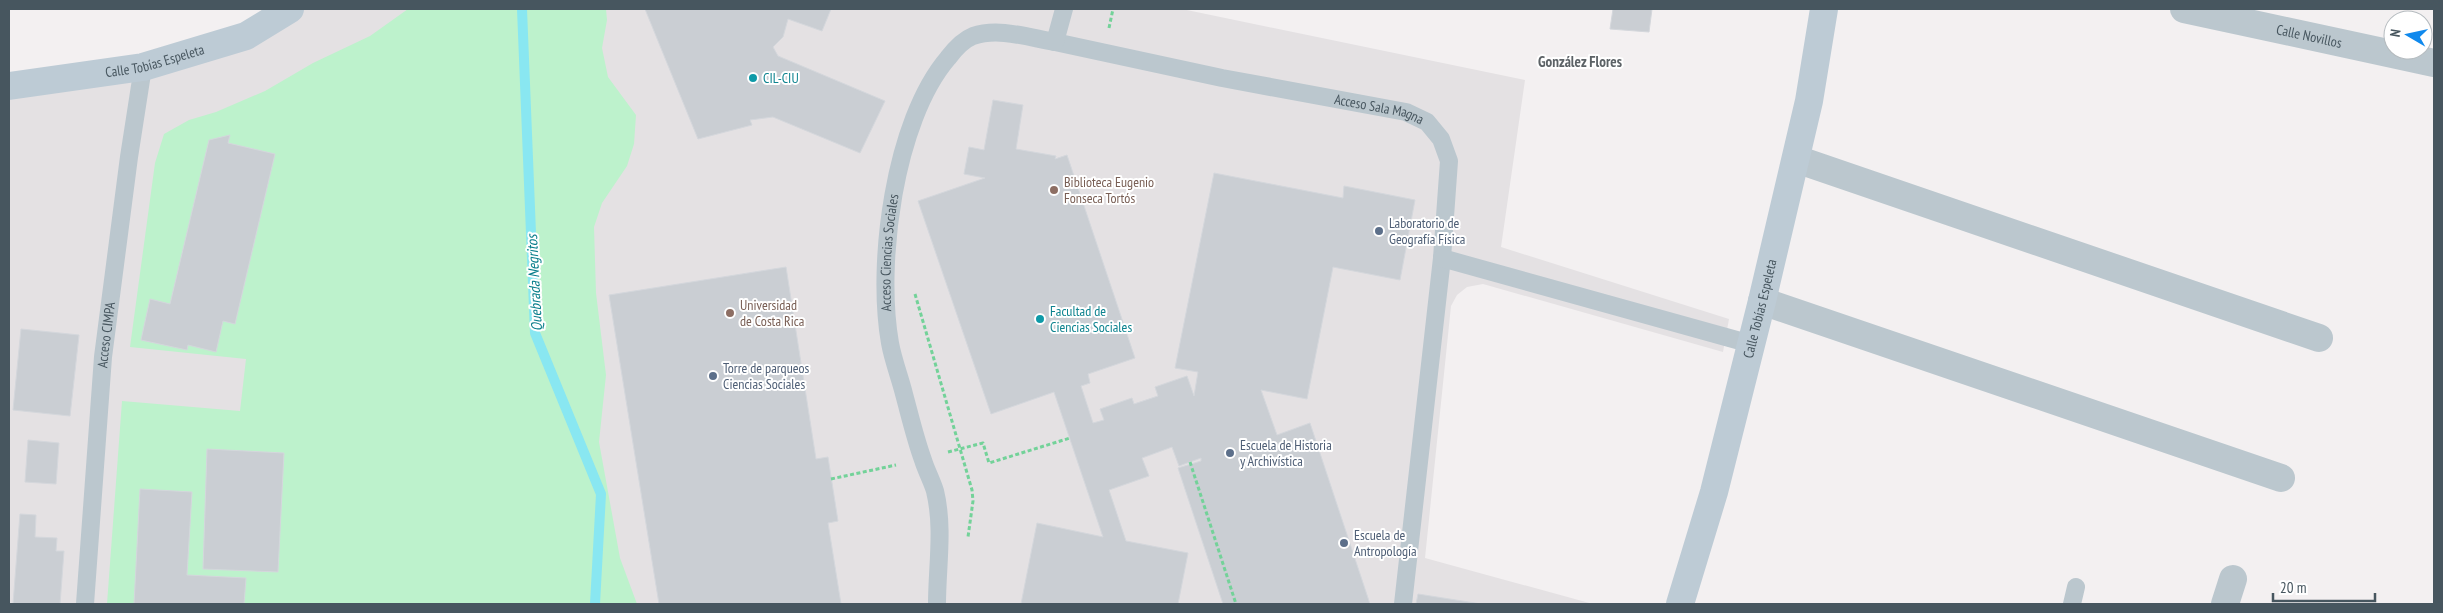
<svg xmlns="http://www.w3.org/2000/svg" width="2443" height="613" font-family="'PT Sans Narrow',sans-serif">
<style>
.education{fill:#e4e1e3}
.green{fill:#bdf2cc}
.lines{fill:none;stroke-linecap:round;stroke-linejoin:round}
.stream{stroke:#89e7f1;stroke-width:10}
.building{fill:#caced3;stroke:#d4d7dc}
.path{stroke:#73d299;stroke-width:3;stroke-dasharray:4 2.5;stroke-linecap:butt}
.lane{stroke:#bbc7ce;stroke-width:18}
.street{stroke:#bbc7ce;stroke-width:28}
.secondary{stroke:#bdcbd5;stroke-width:28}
.culture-dot{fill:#0f9aa8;stroke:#fff;stroke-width:2}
.education-dot{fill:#8d6e63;stroke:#fff;stroke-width:2}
.service-dot{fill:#5c6f8a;stroke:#fff;stroke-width:2}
.labels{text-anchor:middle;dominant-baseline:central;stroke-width:4;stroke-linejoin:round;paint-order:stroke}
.street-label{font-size:14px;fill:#47565f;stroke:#fff}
.culture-label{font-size:14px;fill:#0d838f;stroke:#fff;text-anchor:start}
.education-label{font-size:14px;fill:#785e54;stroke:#fff;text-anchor:start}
.service-label{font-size:14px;fill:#4e5e75;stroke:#fff;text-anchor:start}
.neighbourhood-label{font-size:15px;font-weight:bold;fill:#5c6266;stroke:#fff}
.water-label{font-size:15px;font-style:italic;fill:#087e8b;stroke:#fff}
</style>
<rect width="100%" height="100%" fill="#f3f0f1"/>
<polygon class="education" points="284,9 1182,9 1525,80 1501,247 1729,319 1723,352 1483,284 1467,287 1457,295 1451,306 1425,558 1593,604 9,604 9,86 143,67"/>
<polygon class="green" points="408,9 606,9 607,20 602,48 608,77 636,115 634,144 627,166 602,203 594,227 596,293 606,375 599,442 620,558 637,604 107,604 122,401 240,411 246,359 130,347 155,163 164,134 189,120 216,112 265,91 313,63 370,36"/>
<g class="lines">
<polyline class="stream" points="522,9 535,333 601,494 595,604"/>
</g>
<g class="building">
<polygon points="645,9 831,9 822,31 788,19 783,37 773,47 778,56 885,101 860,153 773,117 750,120 752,125 698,139"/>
<polygon points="1613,9 1652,9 1649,32 1610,29"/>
<polygon points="993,100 1023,105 1016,149 1056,156 1055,159 1067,155 1135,358 1088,374 1090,383 1081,386 1093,423 1104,420 1100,409 1132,398 1134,404 1158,396 1155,387 1187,376 1194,396 1198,372 1175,368 1214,173 1343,198 1344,186 1415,200 1400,280 1333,267 1307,399 1261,390 1277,435 1310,423 1370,604 1223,604 1178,468 1201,461 1201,458 1179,466 1172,447 1142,458 1149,476 1109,490 1126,541 1188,553 1178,604 1021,604 1037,523 1103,537 1054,392 991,414 918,201 985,178 964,174 969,147 984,150"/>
<polygon points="230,135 228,143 275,154 235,324 223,321 216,352 188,345 187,350 141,340 150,299 170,304 209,140"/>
<polygon points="786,267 816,459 828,457 838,521 828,523 841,604 659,604 609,295"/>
<polygon points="21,329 79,335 70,416 13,410"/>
<polygon points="28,440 59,443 56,484 25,482"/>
<polygon points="207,449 284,453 278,572 203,569"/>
<polygon points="140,489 192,492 187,575 246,578 244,604 134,604"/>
<polygon points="20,514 36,515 35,537 57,538 56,551 64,551 60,604 13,604"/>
<polygon points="1418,594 1481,604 1416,604"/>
</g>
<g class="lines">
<g class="path">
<polyline points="1109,28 1113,9"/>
<polyline points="915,294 972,490 973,501 968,537"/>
<polyline points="948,452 983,443 989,463 1070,438"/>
<polyline points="1190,462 1236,604"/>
<polyline points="831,479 896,465"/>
</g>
<g class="lane">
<path id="s1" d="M1055,42L1222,78L1406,112L1427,122L1441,139L1449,161L1442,258L1403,604"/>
<polyline points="1442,258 1751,344"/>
<path id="s2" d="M85,604L103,357L129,157L143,67"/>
<path id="s3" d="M937,604C937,567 944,528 935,491C932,481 926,470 923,460C915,438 910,416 904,394C900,378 893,360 890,343C876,264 894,121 948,58C954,50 963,40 973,36C999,27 1030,38 1055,42L1064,9"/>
<polyline points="2072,604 2076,587"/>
</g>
<g class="street">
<path id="s4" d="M2184,9L2434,63"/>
<polyline points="1796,159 2319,338"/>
<polyline points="1762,301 2281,478"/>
<polyline points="2225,604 2233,579"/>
</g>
<g class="secondary">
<path id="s5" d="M9,86L143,67L246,36L290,9"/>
<path id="s6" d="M1680,604L1714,492L1762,301L1809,101L1824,9"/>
</g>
</g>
<g class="culture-dot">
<circle cx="753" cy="78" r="5"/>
<circle cx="1040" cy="319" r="5"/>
</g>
<g class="education-dot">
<circle cx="1054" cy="190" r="5"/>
<circle cx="730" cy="313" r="5"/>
</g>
<g class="service-dot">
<circle cx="1379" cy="231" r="5"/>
<circle cx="713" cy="376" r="5"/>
<circle cx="1230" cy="453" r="5"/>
<circle cx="1344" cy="543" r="5"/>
</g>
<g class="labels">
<g class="street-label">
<text stroke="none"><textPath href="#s4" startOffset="128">Calle Novillos</textPath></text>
<text stroke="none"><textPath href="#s5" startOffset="148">Calle Tobías Espeleta</textPath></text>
<text stroke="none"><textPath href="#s1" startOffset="331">Acceso Sala Magna</textPath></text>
<text stroke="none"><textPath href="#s3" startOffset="359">Acceso Ciencias Sociales</textPath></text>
<text stroke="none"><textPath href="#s6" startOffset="306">Calle Tobías Espeleta</textPath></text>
<text stroke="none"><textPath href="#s2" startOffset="270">Acceso CIMPA</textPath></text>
</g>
<g class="culture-label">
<text x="763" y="78">CIL-CIU</text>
<text x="1050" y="311">Facultad de<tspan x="1050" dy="16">Ciencias Sociales</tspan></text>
</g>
<g class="education-label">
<text x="1064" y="182">Biblioteca Eugenio<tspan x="1064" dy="16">Fonseca Tortós</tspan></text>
<text x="740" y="305">Universidad<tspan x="740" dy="16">de Costa Rica</tspan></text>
</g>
<g class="service-label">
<text x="1389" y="223">Laboratorio de<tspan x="1389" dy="16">Geografía Física</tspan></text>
<text x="723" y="368">Torre de parqueos<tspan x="723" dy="16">Ciencias Sociales</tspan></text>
<text x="1240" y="445">Escuela de Historia<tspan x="1240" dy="16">y Archivística</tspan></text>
<text x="1354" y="535">Escuela de<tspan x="1354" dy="16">Antropología</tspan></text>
</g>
<g class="neighbourhood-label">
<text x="1580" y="61">González Flores</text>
</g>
<g class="water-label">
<text transform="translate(534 283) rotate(-93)">Quebrada Negritos</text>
</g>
</g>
<rect width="2443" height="613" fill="none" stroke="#47565f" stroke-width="20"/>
<g transform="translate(2408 35) rotate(279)"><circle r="24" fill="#ffffff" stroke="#b5bbbf"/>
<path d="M0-4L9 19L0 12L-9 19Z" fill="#1089ed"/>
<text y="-8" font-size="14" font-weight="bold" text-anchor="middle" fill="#47565f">N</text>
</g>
<path d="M2273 593v8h102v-8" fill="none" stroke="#47565f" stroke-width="2.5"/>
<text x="2280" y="593" font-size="15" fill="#47565f" stroke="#ffffff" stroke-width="4" paint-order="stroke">20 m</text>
</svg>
